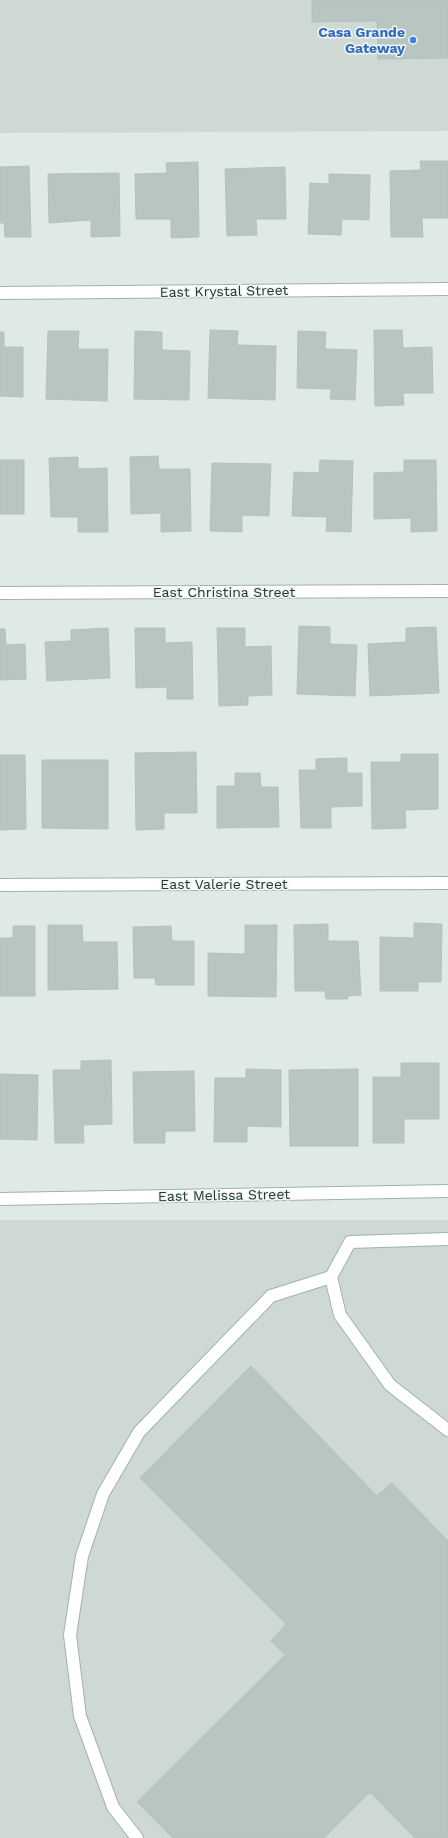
<svg xmlns="http://www.w3.org/2000/svg" width="448" height="1838" font-family="'Work Sans',sans-serif">
<style>
.built{fill:#ced9d4}
.building{fill:#b8c6c1;stroke:#b3c2bc}
.lines{fill:none;stroke-linecap:round;stroke-linejoin:round}
.service-casing{stroke:#a3b0ac;stroke-width:14}
.minor-casing{stroke:#a3b0ac;stroke-width:14}
.service{stroke:#fff;stroke-width:12}
.minor{stroke:#fff;stroke-width:12}
.shop-dot{fill:#3f7fe0;stroke:#eff6f3;stroke-width:1.5}
.labels{text-anchor:middle;dominant-baseline:central;stroke-width:3;stroke-linejoin:round;paint-order:stroke}
.shop-label{font-size:14px;font-weight:bold;fill:#366cbe;stroke:#eff6f3;text-anchor:end}
.street-label{font-size:14px;fill:#223832;stroke:#eff6f3}
</style>
<rect width="100%" height="100%" fill="#dfe9e5"/>
<g class="built">
<polygon points="0,0 448,0 448,131 0,133"/>
<rect x="0" y="1220" width="448" height="618"/>
</g>
<g class="building">
<polygon points="312,0 448,0 448,58 378,59 377,21 312,22"/>
<polygon points="420,161 448,161 448,218 422,218 423,237 391,237 390,171 421,170"/>
<polygon points="198,162 199,237 171,238 171,219 136,219 135,174 167,173 166,163"/>
<polygon points="29,166 31,237 5,237 4,223 0,223 0,167"/>
<polygon points="285,167 286,219 256,219 257,235 227,236 225,169"/>
<polygon points="119,173 120,236 91,237 91,220 49,223 48,174"/>
<polygon points="329,174 370,175 369,220 342,219 341,235 308,234 310,183 329,184"/>
<polygon points="210,330 238,331 237,345 276,346 275,400 208,398"/>
<polygon points="374,330 402,330 403,348 432,347 433,393 403,393 404,405 375,406"/>
<polygon points="48,331 79,331 78,349 108,349 107,401 46,399"/>
<polygon points="135,331 162,332 162,350 190,351 189,400 134,399"/>
<polygon points="298,331 326,332 325,349 357,350 355,400 330,399 331,389 297,388"/>
<polygon points="0,332 4,332 4,347 23,347 23,397 0,396"/>
<polygon points="158,456 159,469 190,469 191,531 161,532 161,513 131,514 130,457"/>
<polygon points="78,457 78,469 107,468 108,532 78,532 78,517 51,517 49,458"/>
<rect x="0" y="460" width="24" height="54"/>
<polygon points="320,460 353,461 351,532 326,531 327,517 292,516 294,472 319,473"/>
<polygon points="404,460 436,460 437,531 411,532 411,518 374,519 374,473 404,472"/>
<polygon points="212,463 271,464 269,516 242,515 242,532 210,531"/>
<polygon points="299,626 330,627 330,644 357,645 355,696 297,694"/>
<polygon points="436,627 439,693 370,696 368,644 406,642 406,628"/>
<polygon points="108,628 110,678 47,681 45,642 71,641 71,630"/>
<polygon points="135,628 165,628 165,643 192,642 193,699 167,699 167,687 136,688"/>
<polygon points="217,628 245,628 245,647 271,646 272,695 248,696 248,705 219,706"/>
<polygon points="0,629 5,629 6,645 25,644 26,679 0,680"/>
<polygon points="196,752 197,813 164,813 164,829 136,830 135,753"/>
<polygon points="401,754 438,754 438,809 405,810 406,828 372,829 371,762 401,762"/>
<polygon points="0,755 25,755 26,829 0,830"/>
<polygon points="347,758 347,773 362,773 362,806 331,807 331,828 301,828 299,770 316,770 316,759"/>
<polygon points="42,760 108,760 108,829 42,828"/>
<polygon points="235,773 260,773 261,787 278,787 279,827 217,828 217,786 235,786"/>
<polygon points="414,923 442,924 441,982 418,982 418,991 380,991 380,937 414,938"/>
<polygon points="328,924 328,941 358,941 361,995 348,996 348,999 326,999 325,991 295,991 294,925"/>
<polygon points="48,925 82,925 83,942 117,942 118,989 48,990"/>
<polygon points="245,925 277,925 276,997 208,996 208,953 245,954"/>
<polygon points="13,926 35,926 35,996 0,996 0,938 13,938"/>
<polygon points="171,926 172,941 194,941 194,985 156,985 155,978 134,978 133,927"/>
<polygon points="111,1060 112,1124 83,1125 84,1143 55,1143 53,1070 81,1070 81,1061"/>
<polygon points="401,1063 439,1063 439,1119 404,1119 404,1143 373,1143 373,1077 401,1077"/>
<polygon points="246,1069 281,1070 281,1127 247,1126 247,1142 214,1142 215,1078 246,1078"/>
<polygon points="358,1069 358,1146 290,1146 289,1070"/>
<polygon points="194,1071 195,1131 165,1131 165,1143 134,1143 133,1072"/>
<polygon points="0,1074 38,1075 37,1140 0,1139"/>
<polygon points="251,1366 377,1496 392,1483 448,1541 448,1838 415,1838 370,1792 324,1838 173,1838 137,1802 285,1655 271,1641 286,1624 140,1478"/>
</g>
<g class="lines">
<defs>
<g id="service">
<polyline points="448,1239 350,1242 331,1277 340,1315 390,1385 448,1430"/>
<polyline points="137,1838 113,1807 80,1716 70,1635 82,1556 103,1494 139,1432 271,1296 331,1277"/>
</g>
<g id="minor">
<polyline points="0,293 448,289"/>
<polyline points="0,593 448,591"/>
<polyline points="0,885 448,883"/>
<polyline points="0,1199 448,1191"/>
</g>
</defs>
<use href="#service" class="service-casing"/>
<use href="#minor" class="minor-casing"/>
<use href="#service" class="service"/>
<use href="#minor" class="minor"/>
</g>
<circle class="shop-dot" cx="413" cy="40" r="4"/>
<g class="labels">
<g class="shop-label">
<text x="405" y="32">Casa Grande<tspan x="405" dy="16">Gateway</tspan></text>
</g>
<g class="street-label">
<text transform="translate(224 291) rotate(-1)">East Krystal Street</text>
<text x="224" y="592">East Christina Street</text>
<text x="224" y="884">East Valerie Street</text>
<text transform="translate(224 1195) rotate(-1)">East Melissa Street</text>
</g>
</g>
</svg>
